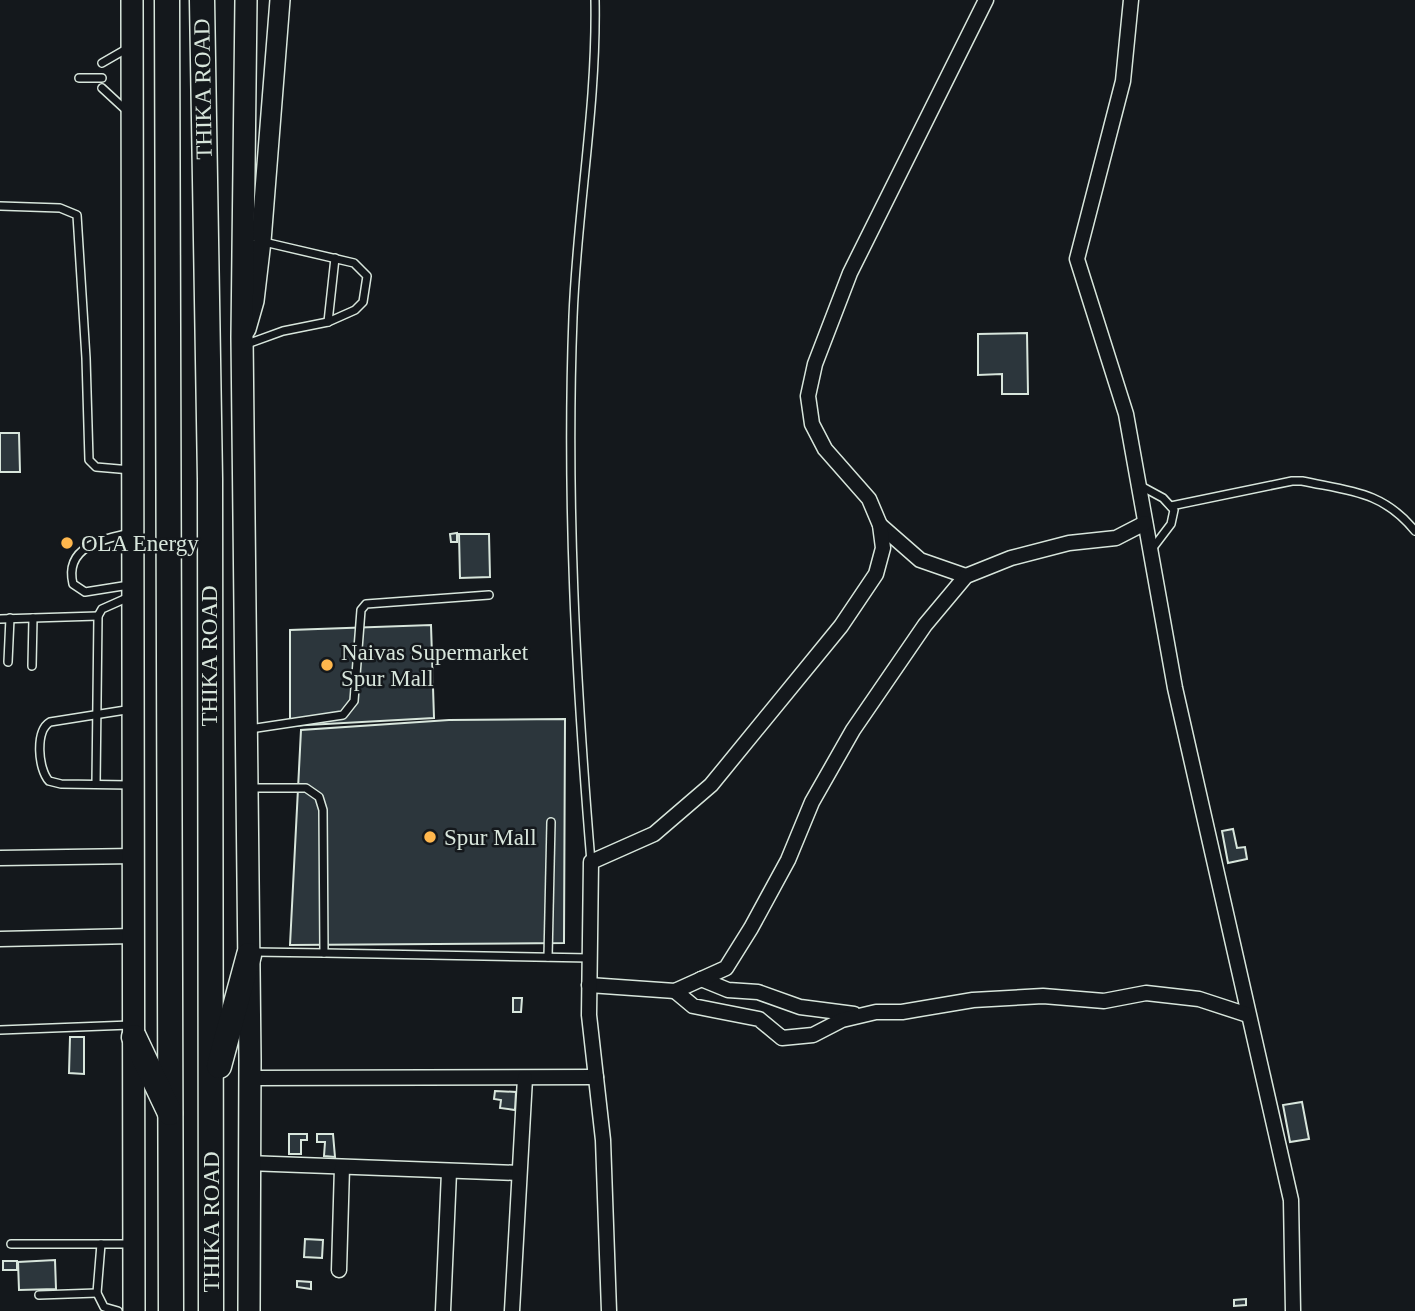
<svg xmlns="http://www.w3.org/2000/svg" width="1415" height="1311" font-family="'Times New Roman',serif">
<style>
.building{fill:#2c363c;stroke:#d8e6dc;stroke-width:2}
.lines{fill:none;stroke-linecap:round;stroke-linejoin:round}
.lane-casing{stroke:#d8e6dc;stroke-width:10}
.street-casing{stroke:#d8e6dc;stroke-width:17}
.secondary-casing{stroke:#d8e6dc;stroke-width:22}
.primary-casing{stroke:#d8e6dc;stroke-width:24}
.highway-casing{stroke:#d8e6dc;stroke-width:27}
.lane{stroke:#14181c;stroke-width:7}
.street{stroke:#14181c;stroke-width:14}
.secondary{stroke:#14181c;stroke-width:19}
.primary{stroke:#14181c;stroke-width:21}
.highway{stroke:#14181c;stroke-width:24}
.poi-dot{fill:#ffb74d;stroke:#14181c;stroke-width:2.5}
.labels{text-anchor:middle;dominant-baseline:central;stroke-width:5;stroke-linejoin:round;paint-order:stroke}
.street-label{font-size:23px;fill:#d8e6dc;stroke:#14181c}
.poi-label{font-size:23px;fill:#d8e6dc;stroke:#14181c;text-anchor:start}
</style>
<rect width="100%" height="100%" fill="#14181c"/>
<g class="building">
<polygon points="1027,333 1028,394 1002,394 1002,374 978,375 978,334"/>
<polygon points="0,433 19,433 20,472 0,472"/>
<polygon points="457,533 457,542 451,542 450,534"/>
<polygon points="459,534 489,534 490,577 460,578"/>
<polygon points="431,625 434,718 290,726 290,630"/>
<polygon points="565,719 564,943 290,945 301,730 449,720"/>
<polygon points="1233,829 1237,848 1245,847 1247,859 1228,863 1222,831"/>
<polygon points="513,998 522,998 521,1012 513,1012"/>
<polygon points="70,1037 84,1037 84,1074 69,1073"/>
<polygon points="495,1091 516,1092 515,1110 500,1108 501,1100 494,1099"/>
<polygon points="1302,1102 1309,1139 1290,1142 1283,1105"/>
<polygon points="289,1134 307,1134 307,1140 301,1140 301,1154 289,1154"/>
<polygon points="317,1134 333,1134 335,1157 324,1156 325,1142 317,1142"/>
<polygon points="305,1239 323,1240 322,1258 304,1257"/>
<polygon points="55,1260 56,1289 19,1290 18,1262"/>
<rect x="3" y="1261" width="14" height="9"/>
<polygon points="297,1281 311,1282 311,1289 297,1287"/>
<polygon points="1246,1299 1246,1305 1234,1306 1234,1300"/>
</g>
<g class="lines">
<defs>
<g id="lane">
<polyline points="102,63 128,48"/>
<polyline points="79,78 102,78"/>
<polyline points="102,88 128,112"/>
<polyline points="0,206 60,208 77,215 86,358 89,460 96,467 131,470"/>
<polyline points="328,322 335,258"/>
<polyline points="247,344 283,331 328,322 355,310 363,302 367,276 354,263 264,242"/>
<polyline points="1139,485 1163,498 1174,510 1171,524 1152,549"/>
<path d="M1171,506L1292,481H1302C1349,491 1383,491 1415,531"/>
<path d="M129,585L85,592L73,584C64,547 102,539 131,533"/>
<polyline points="0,619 98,616"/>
<polyline points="8,662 10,618"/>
<polyline points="32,666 33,618"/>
<polyline points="250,729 343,715 354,701 361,610 366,604 489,595"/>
<polyline points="96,784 98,616 102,609 129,597"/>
<path d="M130,785L61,784L49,781C38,769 35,731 50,722L132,709"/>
<polyline points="251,788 306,788 319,797 323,810 324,953 253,952"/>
<path d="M591,862C576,681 566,498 573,317C577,211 597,106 595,0"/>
<polyline points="324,953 590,958"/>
<polyline points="548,957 551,822"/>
<polyline points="0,1030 130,1025"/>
<polyline points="11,1244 131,1244"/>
<polyline points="101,1244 97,1293 104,1307 118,1311"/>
<polyline points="39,1295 97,1293"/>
</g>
<g id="street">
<polyline points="1131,0 1123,81 1077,259 1126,414 1175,688 1291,1200 1293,1311"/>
<polyline points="880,525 920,560 966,576"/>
<polyline points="0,858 135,856"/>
<polyline points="0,939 133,936"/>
<polyline points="701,979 728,990 758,992 800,1007 854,1014"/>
<polyline points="589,985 675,991 726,968 751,928 788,860 812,802 853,730 925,625 966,576 1011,558 1069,543 1116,538 1145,523"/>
<polyline points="675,991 693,1006 759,1019 782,1038 813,1035 842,1020 876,1012 902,1012 973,1000 1043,996 1104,1001 1146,993 1199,999 1248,1015"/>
<polyline points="250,1078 596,1077"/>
<polyline points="249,1163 519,1173"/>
<polyline points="339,1270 342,1167"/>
<polyline points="443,1311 449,1172"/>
<polyline points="512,1311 525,1078"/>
<polyline points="609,1311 603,1140 589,1015 591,862 654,834 711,785 841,626 876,574 883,548 880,525 869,499 825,449 812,424 808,396 815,364 850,273 986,0"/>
</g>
<polyline id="secondary" points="246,329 254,301 261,241 280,0"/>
<g id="primary">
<polyline points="132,0 134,1311"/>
<polyline points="246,0 242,337 250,1060 249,1311"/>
</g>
<g id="highway">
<polyline points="167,0 171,1311"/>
<polyline points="202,0 210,479 211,1311"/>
<polyline points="134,1037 170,1113"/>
<polyline points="219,1066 249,955"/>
</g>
</defs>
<use href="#lane" class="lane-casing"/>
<use href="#street" class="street-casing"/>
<use href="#secondary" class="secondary-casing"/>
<use href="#primary" class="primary-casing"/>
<use href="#highway" class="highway-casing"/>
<use href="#lane" class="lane"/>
<use href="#street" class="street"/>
<use href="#secondary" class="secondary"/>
<use href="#primary" class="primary"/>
<use href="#highway" class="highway"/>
</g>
<g class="poi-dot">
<circle cx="67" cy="543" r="7"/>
<circle cx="327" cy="665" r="7"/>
<circle cx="430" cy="837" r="7"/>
</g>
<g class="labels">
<g class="street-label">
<text transform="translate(203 89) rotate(-91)">THIKA ROAD</text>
<text transform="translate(209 656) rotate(-90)">THIKA ROAD</text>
<text transform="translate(211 1222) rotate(-90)">THIKA ROAD</text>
</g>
<g class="poi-label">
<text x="81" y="543">OLA Energy</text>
<text x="341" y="652">Naivas Supermarket<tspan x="341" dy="26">Spur Mall</tspan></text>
<text x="444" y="837">Spur Mall</text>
</g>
</g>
</svg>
